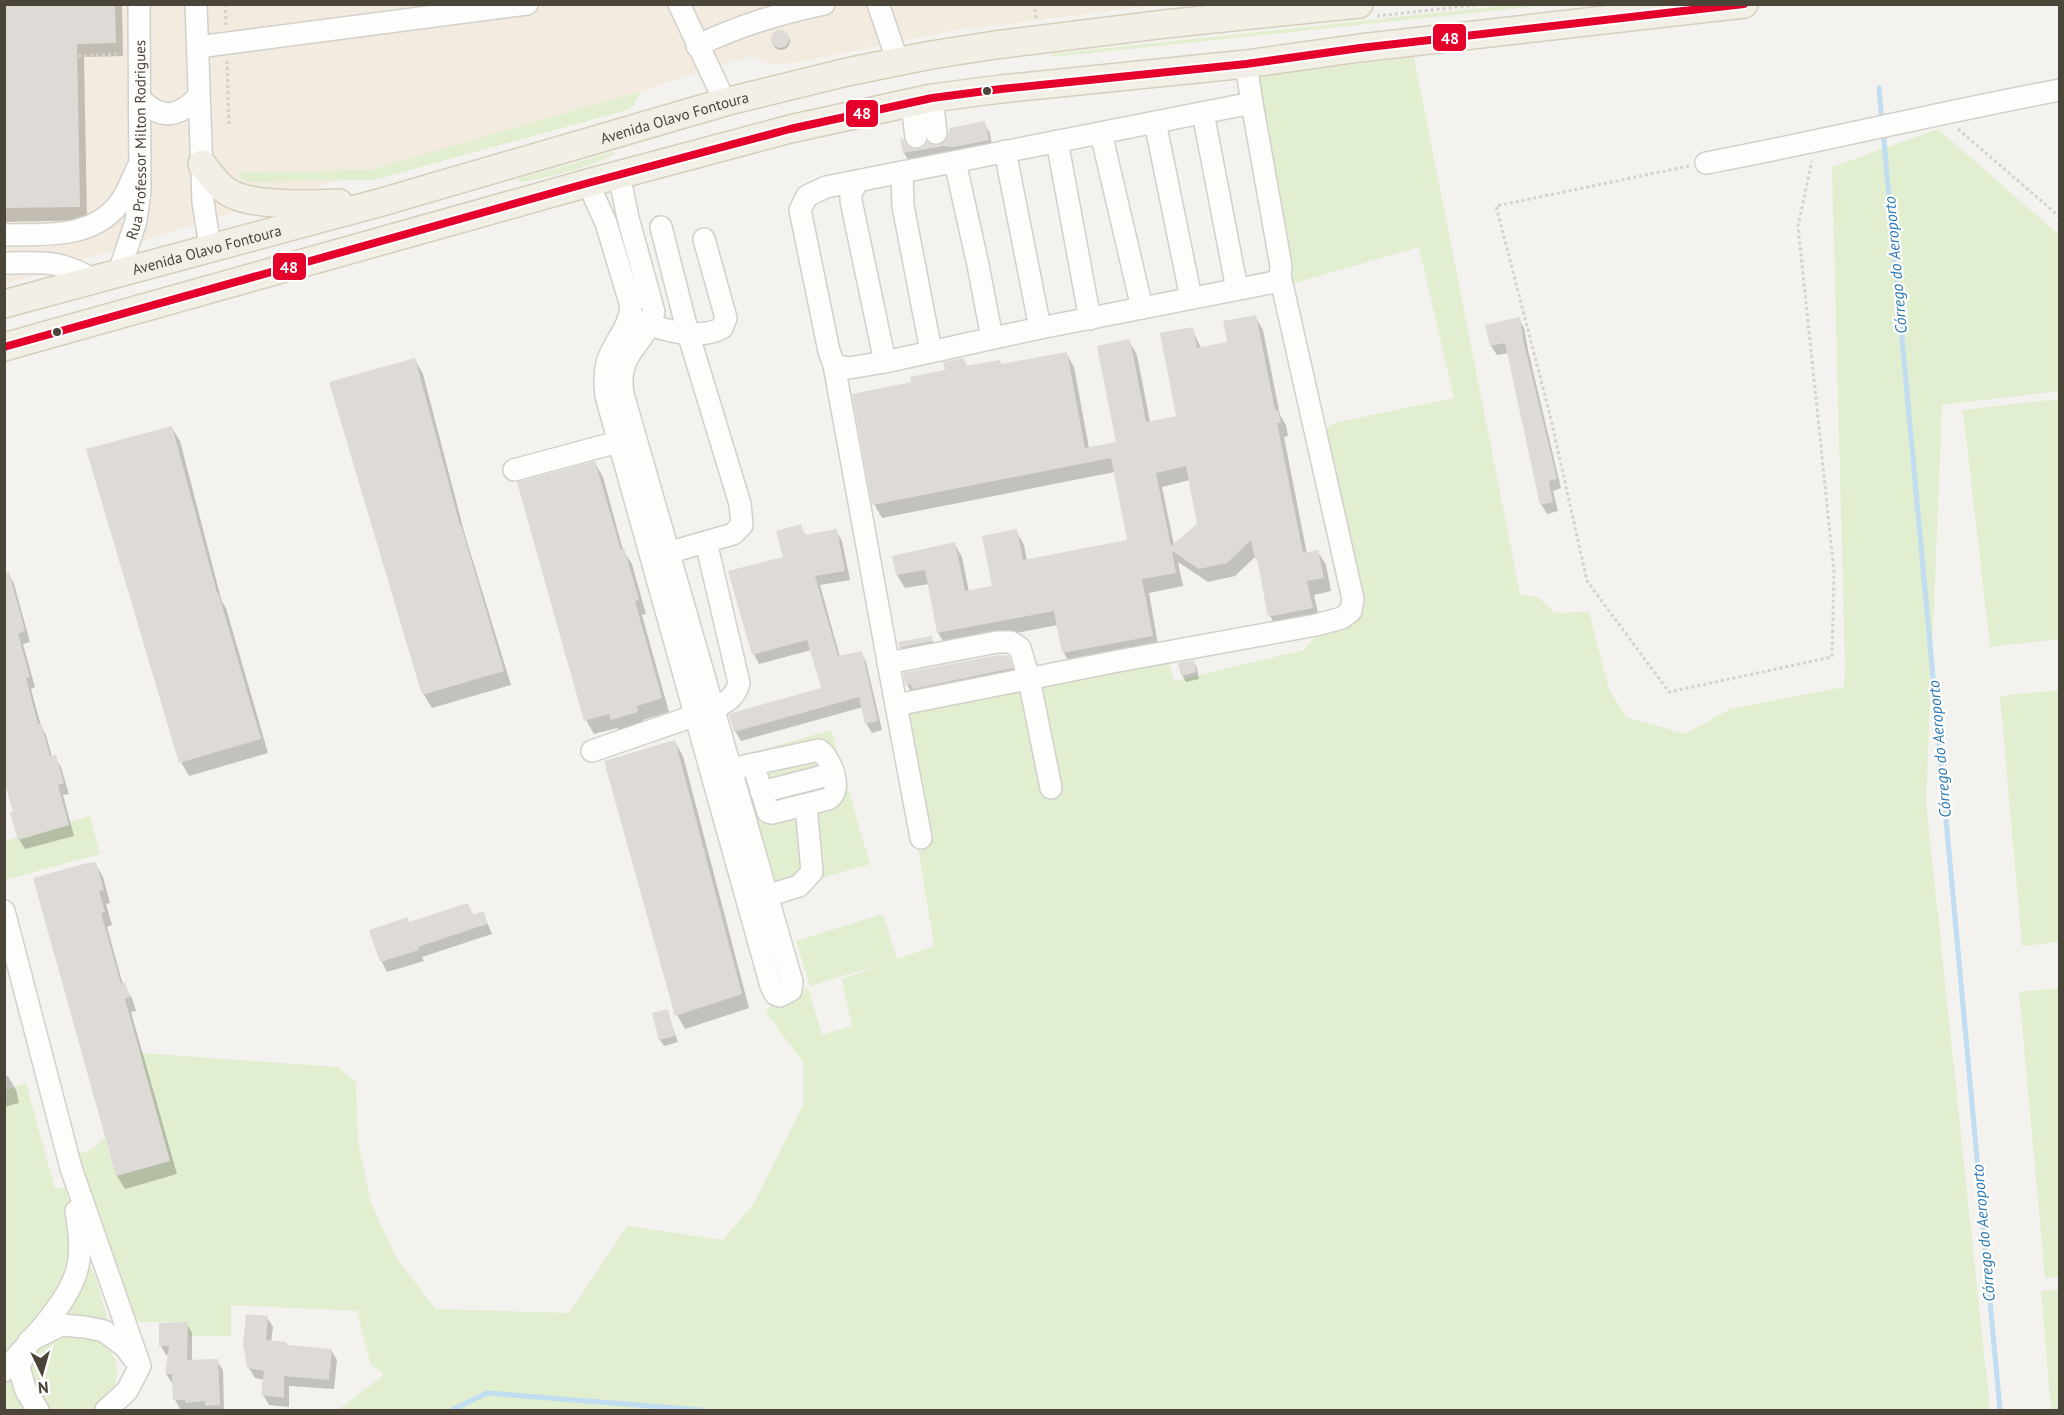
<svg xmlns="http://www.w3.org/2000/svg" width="2064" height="1415" font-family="'PT Sans',sans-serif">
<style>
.commercial{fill:#f3ebdf}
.green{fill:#e1eecf}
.shadow{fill:#0003;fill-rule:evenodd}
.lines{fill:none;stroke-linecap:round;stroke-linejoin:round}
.stream{stroke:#c0ddf1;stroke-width:5}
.building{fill:#dedbd6;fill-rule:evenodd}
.minor-casing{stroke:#d2d0cb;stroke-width:24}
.major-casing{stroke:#d6cebb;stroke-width:30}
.path{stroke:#d3d2cc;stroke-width:3;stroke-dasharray:3 3;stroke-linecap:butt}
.minor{stroke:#fdfdfc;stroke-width:21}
.major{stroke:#f2efe6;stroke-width:27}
.bus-1-casing{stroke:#fff;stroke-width:12}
.bus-1{stroke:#e4002b;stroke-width:8}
.bus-dot{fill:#4b4439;stroke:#fff;stroke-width:2}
.labels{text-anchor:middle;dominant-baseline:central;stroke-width:4.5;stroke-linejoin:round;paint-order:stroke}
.street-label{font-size:15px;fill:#4b4439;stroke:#fff}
.water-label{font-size:16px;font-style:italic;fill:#2e7ab2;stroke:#fff}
.line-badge{stroke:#fff;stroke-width:2}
.badge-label{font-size:16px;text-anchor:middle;font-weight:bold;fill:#fff}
</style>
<rect width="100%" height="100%" fill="#f4f2ee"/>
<polygon class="commercial" points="5,5 1158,5 958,30 800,62 773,64 751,56 567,114 370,170 5,284"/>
<g class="green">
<polygon points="1511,5 1548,5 1053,57 1052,54"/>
<polygon points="1414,57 1520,594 1539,598 1555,613 1589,612 1609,689 1626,717 1685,734 1730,709 1844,687 1845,666 1832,167 1938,129 2059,235 2059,391 1942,405 1926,802 1990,1410 338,1410 383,1376 381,1371 371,1366 357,1311 231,1305 231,1336 187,1336 187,1322 141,1322 119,1315 73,1155 91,1150 105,1138 116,1176 170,1161 140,1053 338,1067 356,1082 358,1141 371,1203 397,1259 436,1309 569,1313 627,1226 723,1240 754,1203 803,1105 803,1062 766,1013 771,1002 808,988 822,1035 852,1026 842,979 885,963 810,986 796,941 883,914 897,959 934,946 896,712 1167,658 1174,681 1304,650 1343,604 1351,573 1352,546 1324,430 1334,423 1454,398 1419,247 1288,285 1245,78"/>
<polygon points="641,91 633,106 627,110 374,180 248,182 239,177 238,172 370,170"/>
<path d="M614,152L615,154C593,166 545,179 519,182L518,179Z"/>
<polygon points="2059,399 2059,639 1990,647 1963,410"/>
<polygon points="2059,690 2059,942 2022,946 2000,696"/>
<polygon points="831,730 870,864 767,894 740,756"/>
<polygon points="90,816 100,854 5,880 5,841"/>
<polygon points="2059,988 2059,1277 2045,1278 2019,992"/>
<polygon points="26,1083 55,1189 65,1188 75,1227 68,1280 5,1364 5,1090"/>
<polygon points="91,1266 96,1278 108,1322 60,1316 87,1267"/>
<polygon points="2059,1290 2059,1410 2051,1410 2041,1291"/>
<path d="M87,1331C93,1336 101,1341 106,1346C126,1368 116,1393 98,1410H47L43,1408L29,1367L38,1344L44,1339Z"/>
<polygon points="11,1377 31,1410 5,1410 5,1382"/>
</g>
<g class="shadow">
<polygon points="4,4 122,4 123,56 84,57 87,220 4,222"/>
<circle cx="781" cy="41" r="9"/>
<polygon points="984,123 990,133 993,151 910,163 904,153 906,147 911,150 924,149 928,144 938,147 949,139"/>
<path d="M1255,316L1263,330L1280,415L1286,425L1288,436L1284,437L1307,554L1318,552L1326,565L1331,591L1314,595L1320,622L1278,630L1270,616L1260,565L1256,556L1235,576L1208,582L1178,562L1183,586L1149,593L1159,650L1071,667L1064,653L1058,625L946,646L938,633L929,584L905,588L897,575L954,543L962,557L969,592L993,587L1016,531L1024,545L1027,561L1129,541L1115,472L882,518L874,504L913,383L946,371L963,359L968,368L1000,361L1002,366L1066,353L1074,367L1089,448L1118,443L1129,341L1137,355L1150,422L1178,417L1192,329L1201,348L1229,343ZM1190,480L1199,525L1174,545L1162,487Z"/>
<polygon points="1519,319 1524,328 1528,350 1561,488 1553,491 1558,511 1547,514 1541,504 1509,353 1497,355 1491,346 1487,326"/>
<polygon points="415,360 423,374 465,535 511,685 432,708 424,695 331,383"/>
<polygon points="172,428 180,441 222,602 226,608 268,753 189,776 181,762 88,450"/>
<polygon points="595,463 603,477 623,550 632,564 646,614 642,615 669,712 643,720 645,726 620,733 617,728 594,734 586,720"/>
<polygon points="800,526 806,536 836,531 842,541 850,580 820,585 840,657 861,653 866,662 882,730 872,733 866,723 863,707 741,741 735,731 823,690 811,650 759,664 754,654 785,558"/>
<polygon points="9,574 14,584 30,642 23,644 35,687 31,689 41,726 46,735 52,757 55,757 61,767 69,794 63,795 74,836 25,849 19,839 15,813"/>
<polygon points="931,637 935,648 905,654 901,647"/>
<polygon points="1008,657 1017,678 913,695 907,685"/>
<polygon points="1194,662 1197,668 1199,679 1186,682 1182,675"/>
<polygon points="675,742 683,756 749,1008 685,1029 677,1015 606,762"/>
<polygon points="95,863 103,877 110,903 106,904 112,925 107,927 123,985 132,998 136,1011 131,1012 177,1174 125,1189 117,1176 35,879"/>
<polygon points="467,905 474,916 483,913 492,934 422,957 424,961 387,972 382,962 371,931 410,923"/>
<polygon points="667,1011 678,1042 664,1046 660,1040"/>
<polygon points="8,1076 16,1090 19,1103 4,1107 4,1077"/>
<polygon points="267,1317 273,1327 271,1342 287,1347 331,1350 337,1360 334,1389 289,1386 289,1407 269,1405 263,1395 265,1380 255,1378 249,1368"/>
<polygon points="187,1324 192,1333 192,1361 217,1361 223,1370 224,1410 180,1409 175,1400 174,1383 172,1383 166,1374 169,1355 166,1355 161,1346"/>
</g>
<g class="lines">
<g class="stream">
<polyline points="1879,88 1882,121"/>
<polyline points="1883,130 2000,1410"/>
<polyline points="452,1410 487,1393 701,1410"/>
</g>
</g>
<g class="building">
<polygon points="4,4 115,4 116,43 77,44 80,207 4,208"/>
<circle cx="780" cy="39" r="9"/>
<polygon points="985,121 989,140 954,147 944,146 903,153 900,139 903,139 906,145 912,149 923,148 928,142 938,146 947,139 950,128"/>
<path d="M1256,315L1275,410H1278L1281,423H1277L1303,553L1318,550L1324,578L1307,581L1313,608L1268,617L1257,559H1255L1251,540L1227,563L1199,569L1172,551L1176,573L1142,579L1153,636L1062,653L1054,611L937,633L925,570L896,575L892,556L955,542L965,591L992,586L982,536L1017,529L1023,560L1127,540L1111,458L872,505L852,394L911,382L910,377L945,370L943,362L964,358L966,366L1000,360L1001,364L1067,352L1085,448L1116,442L1097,346L1130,339L1146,422L1176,416L1160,333L1193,327L1197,348L1227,342L1223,321ZM1186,466L1197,524L1171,546L1156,473Z"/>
<polygon points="1520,317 1523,339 1557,479 1549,481 1553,502 1540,505 1505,343 1490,346 1485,325"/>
<polygon points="415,358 460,525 461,525 504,671 422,695 329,382"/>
<polygon points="172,426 217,593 218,592 261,739 179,763 86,449"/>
<polygon points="595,461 621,550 624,548 639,600 635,601 662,698 637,706 638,712 611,720 609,714 584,721 517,482"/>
<polygon points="801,524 804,535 837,529 845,571 815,576 838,656 862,651 878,721 865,724 859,697 734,732 729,715 732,713 821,688 807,640 752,655 728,571 783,557 776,531"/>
<polygon points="9,572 25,631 18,634 30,677 26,678 38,724 41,723 50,756 56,755 64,783 58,785 69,825 18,840 10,813 13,812 4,781 4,573"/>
<polygon points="932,636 933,641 899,648 898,642"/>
<polygon points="998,655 1009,656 1013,668 912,689 911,684 905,685 903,673"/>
<polygon points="1194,660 1196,672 1181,676 1178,663"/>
<polygon points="675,740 742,994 675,1016 604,761"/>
<polygon points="96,862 104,890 99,891 105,912 101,913 121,984 125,982 130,997 125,999 170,1161 116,1176 33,878 87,863"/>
<polygon points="468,903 473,915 484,911 487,924 418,947 419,950 380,962 369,930 408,917 409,922"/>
<polygon points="668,1009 675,1036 659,1040 652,1013"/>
<polygon points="246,1314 268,1316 266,1340 286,1342 287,1345 332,1349 329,1380 284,1376 284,1398 261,1395 264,1371 247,1368 243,1344"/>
<polygon points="188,1322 187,1360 218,1359 220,1405 205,1406 205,1401 185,1403 185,1400 173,1400 172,1374 165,1374 169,1346 159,1346 159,1323"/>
</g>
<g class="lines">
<defs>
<g id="minor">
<polyline points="196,4 203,202 210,247"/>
<polyline points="679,4 725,102"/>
<polyline points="878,4 898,62"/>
<path d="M697,46C740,25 778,14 824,4"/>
<polyline points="198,47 527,4"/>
<polyline points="1246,64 1252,103"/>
<polyline points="932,98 936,133"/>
<path d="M140,99C162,121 179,117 199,96"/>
<polyline points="912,103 916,137"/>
<polygon points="1252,103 1281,266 1280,275 1275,282 1040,328 885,362 849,368 834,365 829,351 800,210 807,196 826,187"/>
<polyline points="1203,113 1237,289"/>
<polyline points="1155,122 1191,298"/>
<polyline points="1101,133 1142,308"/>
<polyline points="1057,141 1090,319"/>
<polyline points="1005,151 1040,328"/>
<polyline points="955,162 978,265 992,338"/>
<path d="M1706,163C1824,141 1941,112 2060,90"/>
<polyline points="902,172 903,206 931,351"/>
<polyline points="858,181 851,193 851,201 885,362"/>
<path d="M588,183L606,223L631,306C629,330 613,342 607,363C604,374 605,385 606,396L771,986L775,994L780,996L791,990L792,982L623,394C616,351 644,348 654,312L628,218L619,175"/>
<path d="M4,235C44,234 91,239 118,205C127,194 132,179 138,167"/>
<path d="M4,263C43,263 58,259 92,279"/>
<path id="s1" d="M119,272L136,221L140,191L139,4"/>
<path d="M639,321C663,330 698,341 722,328L726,318L704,239"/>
<polyline points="834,365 896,705 1118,661 1316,625 1342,618 1351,611 1353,599 1280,275"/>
<polyline points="514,470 629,439"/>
<polyline points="657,556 733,534 742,525 740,504 688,333 661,227"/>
<polyline points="888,663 997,642 1011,642 1020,648 1029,679 1051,788"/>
<polyline points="896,705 921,838"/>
<path d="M592,751L714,709C726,702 735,698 739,683L706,542"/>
<path d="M731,769L819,750C831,758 844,790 828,799L772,813L768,812L753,764"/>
<polyline points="761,792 832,774"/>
<polyline points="753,900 799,886 812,872 806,805"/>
<polyline points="4,911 71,1168 140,1366 127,1391 106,1410"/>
<path d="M4,1371C27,1344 68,1304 77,1270C82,1251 79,1230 76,1211"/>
<polyline points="38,1410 26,1391 19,1368 29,1341 61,1325 85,1327 104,1331 125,1347 134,1359"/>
</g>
<g id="major">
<path d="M202,164C210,174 217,185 228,192C252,207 310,204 339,203"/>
<path id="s2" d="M4,304L382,202L725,102L847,72L931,55L995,45L1165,24L1359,4"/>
<polyline points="4,347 588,183 790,129 932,98 1001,89 1246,64 1360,48 1744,4"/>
</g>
</defs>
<use href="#minor" class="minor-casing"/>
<use href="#major" class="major-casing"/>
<g class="path">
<polyline points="225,4 226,25"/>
<polyline points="1035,9 1036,18"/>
<polyline points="1377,16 1484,4"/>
<polyline points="78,56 119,54"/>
<polyline points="227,61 229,125"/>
<polyline points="1958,129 2060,217"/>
<polyline points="1689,166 1496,206 1550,415 1587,581 1669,692 1832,657 1834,572 1798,226 1812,161"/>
</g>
<use href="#minor" class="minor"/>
<use href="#major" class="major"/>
<defs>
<polyline id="bus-1" points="4,347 588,183 790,129 932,98 1001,89 1246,64 1360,48 1744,4"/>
</defs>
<use href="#bus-1" class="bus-1-casing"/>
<use href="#bus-1" class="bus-1"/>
</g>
<g class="bus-dot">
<circle cx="987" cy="91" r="5"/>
<circle cx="57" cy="332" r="5"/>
</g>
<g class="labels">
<g class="street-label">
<text stroke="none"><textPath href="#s2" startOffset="696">Avenida Olavo Fontoura</textPath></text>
<text stroke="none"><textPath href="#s1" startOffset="135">Rua Professor Milton Rodrigues</textPath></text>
<text stroke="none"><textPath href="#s2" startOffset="210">Avenida Olavo Fontoura</textPath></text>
</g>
<g class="water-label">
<text transform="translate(1895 265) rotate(-95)">Córrego do Aeroporto</text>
<text transform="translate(1939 749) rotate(-95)">Córrego do Aeroporto</text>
<text transform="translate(1983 1233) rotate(-95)">Córrego do Aeroporto</text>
</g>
</g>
<g class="line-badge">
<rect x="1432" y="23" width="35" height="29" rx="6" fill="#e4002b"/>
<rect x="845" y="99" width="34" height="29" rx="6" fill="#e4002b"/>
<rect x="272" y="252" width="35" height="29" rx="6" fill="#e4002b"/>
</g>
<g class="badge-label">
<text x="1450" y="44">48</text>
<text x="862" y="119">48</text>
<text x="289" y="273">48</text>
</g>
<rect width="2064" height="1415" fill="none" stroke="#4b4439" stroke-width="12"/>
<g transform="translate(42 1373) rotate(175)" stroke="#ffffff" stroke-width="4.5" paint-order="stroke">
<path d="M0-4.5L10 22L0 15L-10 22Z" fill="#4b4439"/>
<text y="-9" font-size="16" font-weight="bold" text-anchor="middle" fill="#4b4439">N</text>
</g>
</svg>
